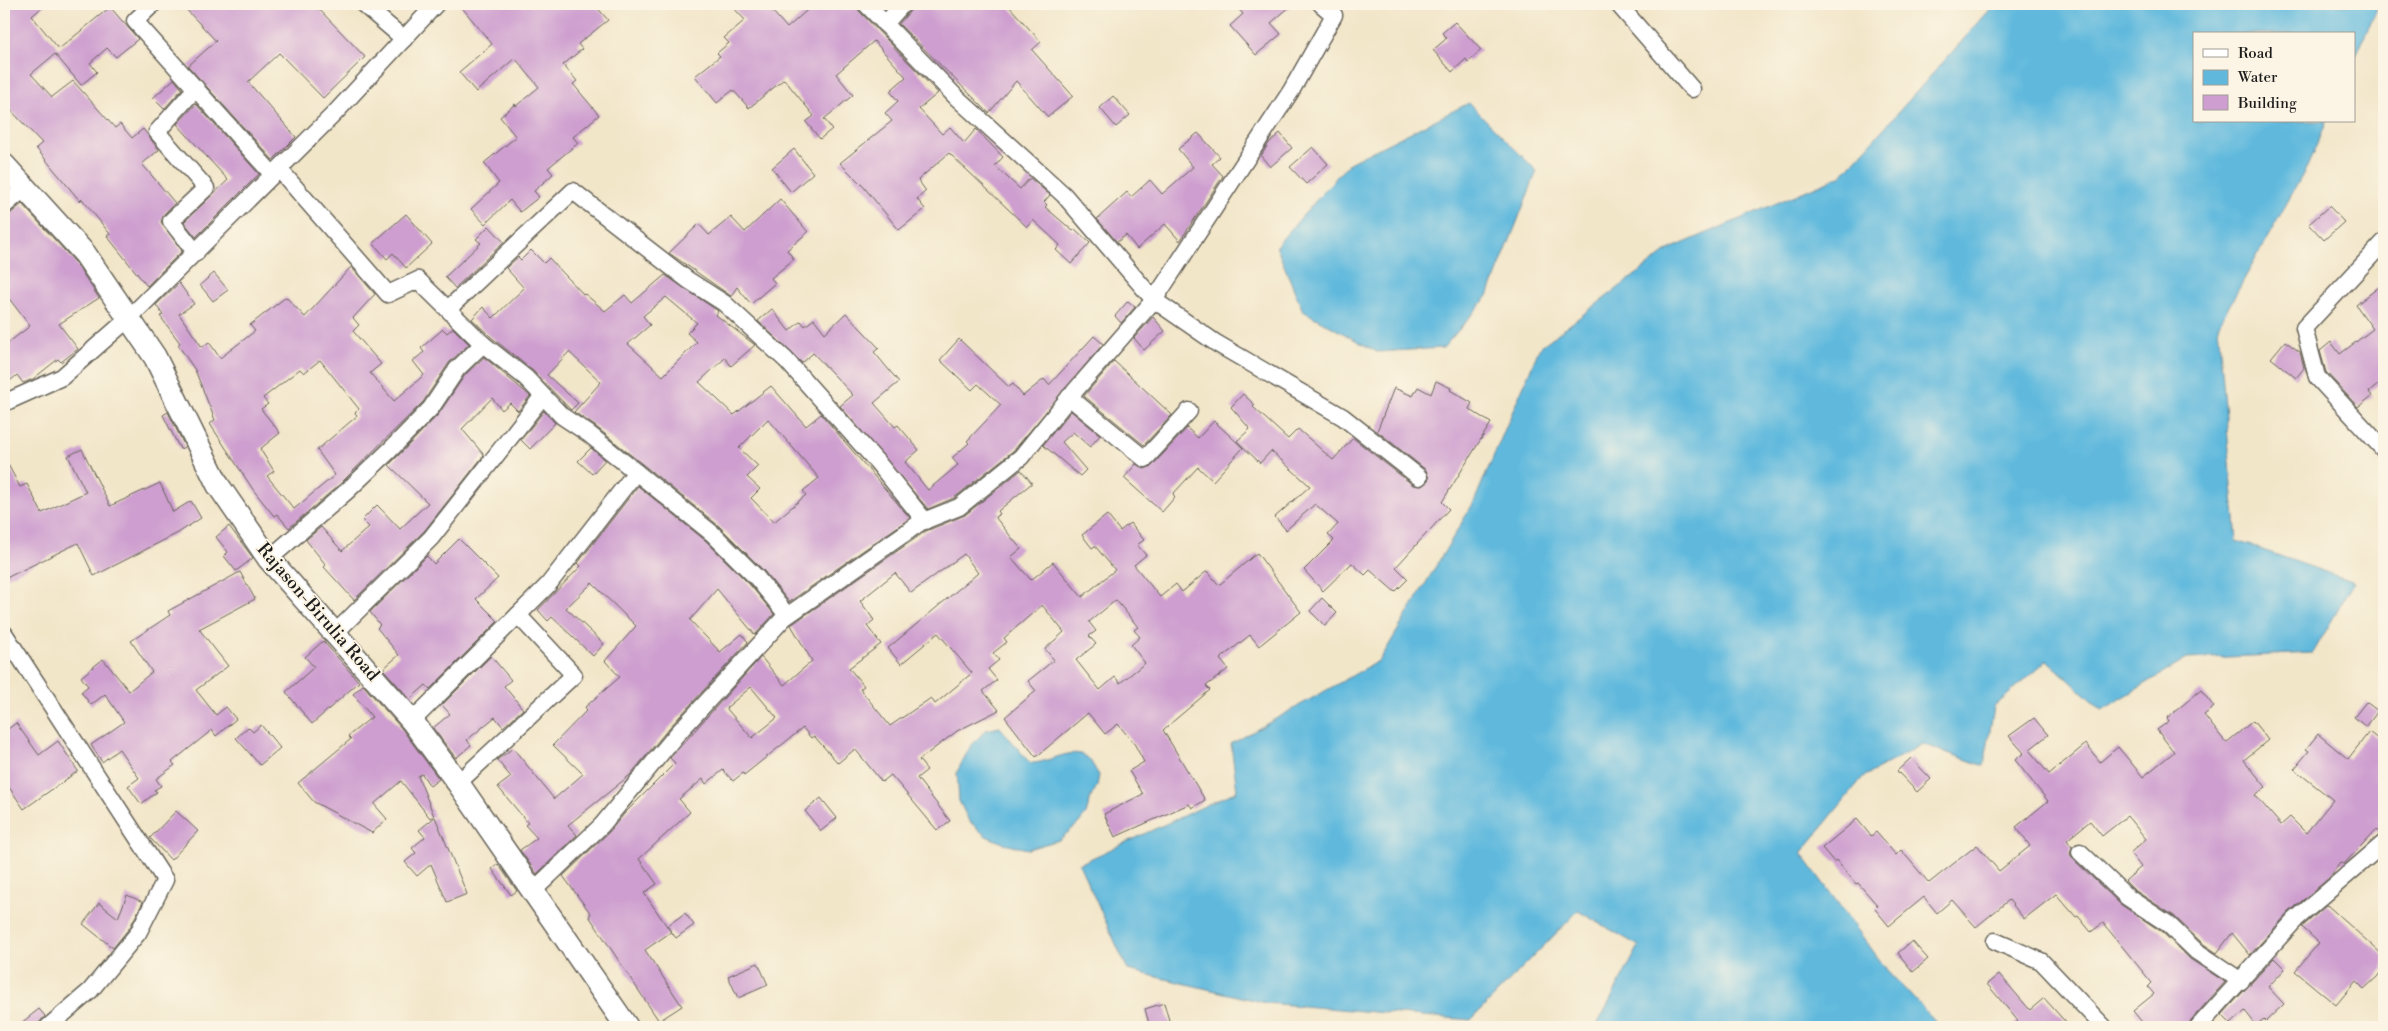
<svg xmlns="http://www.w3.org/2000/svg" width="2388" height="1031" font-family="'Libre Bodoni',serif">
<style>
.water{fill:#60b9dd;stroke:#3e6a7c}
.building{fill:#cd9ecf;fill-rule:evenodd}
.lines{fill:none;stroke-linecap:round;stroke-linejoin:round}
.street-casing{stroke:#676359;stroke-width:19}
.secondary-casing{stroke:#676359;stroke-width:25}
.street{stroke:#fff;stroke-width:16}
.secondary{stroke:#fff;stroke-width:22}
.labels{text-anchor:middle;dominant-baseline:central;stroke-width:4;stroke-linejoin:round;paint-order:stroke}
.street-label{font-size:18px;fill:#1c1c1c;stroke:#fcf5e5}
</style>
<rect width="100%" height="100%" fill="#fcf5e5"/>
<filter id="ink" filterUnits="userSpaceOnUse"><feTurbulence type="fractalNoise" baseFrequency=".02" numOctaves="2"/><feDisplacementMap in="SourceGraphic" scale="10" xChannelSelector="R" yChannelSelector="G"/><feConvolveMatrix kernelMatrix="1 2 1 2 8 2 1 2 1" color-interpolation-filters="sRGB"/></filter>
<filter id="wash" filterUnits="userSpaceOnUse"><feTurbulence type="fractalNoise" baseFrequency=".0096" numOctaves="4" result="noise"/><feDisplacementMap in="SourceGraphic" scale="20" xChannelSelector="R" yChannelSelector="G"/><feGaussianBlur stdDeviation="1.12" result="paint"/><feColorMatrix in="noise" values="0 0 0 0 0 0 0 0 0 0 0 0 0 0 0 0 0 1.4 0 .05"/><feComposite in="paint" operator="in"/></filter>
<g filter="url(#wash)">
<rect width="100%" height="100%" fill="#f2e6c9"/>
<g class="water">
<polygon points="1995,4 2379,4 2354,60 2354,34 2194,34 2194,121 2327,121 2307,167 2218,326 2237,541 2354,582 2313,653 2187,659 2102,710 2047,660 1994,707 1984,766 1923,744 1863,777 1801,853 1887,970 1940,1027 1596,1027 1639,946 1578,911 1471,1020 1266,1003 1128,970 1079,864 1237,791 1231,744 1380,660 1474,502 1540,347 1670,249 1842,175"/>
<polygon points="1469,103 1537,171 1488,296 1443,348 1377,352 1303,311 1276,246 1349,163"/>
<path d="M1000,727L1030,763C1047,764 1070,747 1085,756C1091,759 1095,770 1099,775L1097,786L1091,797L1086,814L1078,824L1059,840L1028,849L1008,845L986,836L969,821L959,801L957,772L970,747L986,730Z"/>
</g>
<g id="blocks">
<g class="building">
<polygon points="4,4 46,4 32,16 59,49 110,7 138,39 116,57 107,48 90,63 97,72 81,85 55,54 31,74 52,97 73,81 115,128 120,124 132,138 143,129 159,150 142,164 175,203 164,214 161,222 182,251 147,286 107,236 110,234 82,199 80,201 36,148 42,143 4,103"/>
<polygon points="181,4 314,4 365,57 323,98 279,53 248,82 296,137 273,160 188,66 216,41"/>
<polygon points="459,4 594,4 608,20 578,44 582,49 563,65 577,81 573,84 599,115 573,137 578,143 548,168 553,174 534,191 539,197 520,212 510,200 485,224 471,209 499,183 484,163 516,137 500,117 515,104 516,106 539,87 515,58 476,92 459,72 492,44"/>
<polygon points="730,4 766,4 787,28 814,4 856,4 859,11 938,93 919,109 942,134 950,127 964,143 976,129 1003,157 995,166 1020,189 1030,178 1050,195 1044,202 1047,205 1045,207 1073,231 1075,229 1090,243 1071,264 1056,250 1060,245 1033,220 1027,227 949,153 918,180 926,191 917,199 925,209 899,230 863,186 840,163 892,121 885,113 898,101 890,91 906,77 874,41 836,74 853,95 824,119 832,129 820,139 806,122 814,116 784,79 749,108 733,90 717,103 695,76 720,56 717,53 729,43 724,38 745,20"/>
<polygon points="913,4 1007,4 1041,42 1032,50 1073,96 1048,117 1016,81 989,113 899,24 910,11"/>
<polygon points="1234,4 1293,4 1271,23 1281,34 1256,55 1230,26 1243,14"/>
<polygon points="1455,22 1481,50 1468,62 1466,59 1452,72 1433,50 1447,38 1442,33"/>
<polygon points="174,79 182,89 164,109 153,98"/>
<polygon points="1113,96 1130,115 1116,127 1100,108"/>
<polygon points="196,104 259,174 196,237 184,222 228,180 177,124"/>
<polygon points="1198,133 1220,157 1212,164 1223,176 1180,241 1165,224 1137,249 1126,235 1117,242 1097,219 1127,192 1131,197 1150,180 1162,194 1193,167 1178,149"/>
<polygon points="1280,133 1292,148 1270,167 1261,156 1269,143"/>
<polygon points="1313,147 1328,164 1306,184 1290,167"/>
<polygon points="794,149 813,173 791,192 772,168"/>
<polygon points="780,199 808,232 787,250 794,259 771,278 775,283 751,304 737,287 731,296 669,253 699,224 709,235 731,217 745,232"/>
<polygon points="22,204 75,262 99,298 59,324 78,349 61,362 58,359 33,379 23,383 17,375 4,386 4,346 30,326 4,292 4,216 10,214"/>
<polygon points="2329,206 2344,222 2324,240 2309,224"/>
<polygon points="406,214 432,244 406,268 393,253 387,259 373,243"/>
<polygon points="489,226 504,242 455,288 445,277 481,243 476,239"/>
<path d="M531,250L544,263L549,258L584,295L585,294L605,311L625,295L632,303L665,275L718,311L716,315L755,345L731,366L725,358L699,382L734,415L771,386L806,426L821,414L910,518L789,602L764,571L719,526L595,426L574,412L601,382L569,352L547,375L578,403L571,410L533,371L490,336L472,319L483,307L493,318L524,288L506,268L518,257L521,260ZM666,297L697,323L687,333L697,342L663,376L628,344L650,325L643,316ZM768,419L819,478L803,491L806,495L774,522L751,498L760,489L747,477L758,466L739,448Z"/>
<path d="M351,267L375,294L353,318L359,325L353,331L381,364L370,373L394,401L424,375L413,361L424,352L421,348L443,329L447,333L453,328L469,344L449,363L423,402L340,484L289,528L277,514L274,516L254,491L210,424L215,420L195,370L178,345L180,343L160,316L163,315L156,305L179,283L194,304L179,314L202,347L209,342L220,358L255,331L250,325L286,297L305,317ZM320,360L359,409L355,413L357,416L317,450L335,475L294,509L267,476L274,471L260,449L280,433L261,409L268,404L263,398L300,369L304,373Z"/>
<polygon points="214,273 228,290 213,301 200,285"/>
<polygon points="2384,283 2384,380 2369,392 2372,396 2358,407 2326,372 2320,351 2331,342 2340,354 2373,329 2356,305"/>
<polygon points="1128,301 1135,307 1121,323 1115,316"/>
<polygon points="772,309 789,331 801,321 805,326 814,319 825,333 846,313 879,348 874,352 899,382 874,403 895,427 898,425 919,450 905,462 928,490 958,465 952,458 969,443 967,441 1001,405 978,384 972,390 940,360 959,339 1009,387 1013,384 1023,396 1044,379 1049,385 1094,336 1103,344 1014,450 954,498 928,509 840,406 853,395 813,353 802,363 758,321"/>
<polygon points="1153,317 1165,331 1144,350 1134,338"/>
<polygon points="2285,341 2300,352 2304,368 2296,378 2271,358"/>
<polygon points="484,357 530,396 518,411 510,403 502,410 492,398 462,429 484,455 425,530 354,600 324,567 326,565 306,540 321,527 342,551 369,527 362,520 377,505 400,529 428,503 389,465 438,415 465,375"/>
<polygon points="1114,361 1172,415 1144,445 1084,396"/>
<polygon points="1436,381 1451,388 1450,390 1472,403 1469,409 1491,423 1442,502 1449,509 1396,567 1408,579 1395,592 1370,570 1365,575 1352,563 1323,591 1304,570 1334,540 1328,535 1338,524 1315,504 1286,530 1275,517 1310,486 1271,451 1260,463 1237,441 1250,429 1231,407 1243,394 1255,405 1253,407 1288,439 1298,429 1333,460 1353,438 1413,485 1422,486 1429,479 1426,470 1377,431 1394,388 1413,396 1418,387 1431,394"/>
<polygon points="544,411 555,423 530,449 521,440"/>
<polygon points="1071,411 1100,435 1090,447 1073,432 1062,442 1086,470 1080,476 1043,445"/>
<polygon points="168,412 185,447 180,449 163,415"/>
<polygon points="1214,421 1243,448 1213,481 1198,467 1173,494 1175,497 1162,512 1124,478 1136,464 1144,469 1152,466 1187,428 1198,438"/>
<polygon points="591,448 605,460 592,474 578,461"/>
<polygon points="82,449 110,506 160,483 173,512 191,501 201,518 178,533 94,576 78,543 4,579 4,457 20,487 27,484 42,513 86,492 68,456"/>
<path d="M1021,470L1032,483L998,511L1000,514L995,517L1021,549L1011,557L1031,580L1053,562L1082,597L1115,570L1095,546L1092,548L1082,535L1107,515L1120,531L1130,523L1144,540L1137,545L1146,555L1134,565L1160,597L1176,584L1182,592L1207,571L1219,585L1257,553L1301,612L1259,646L1250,635L1220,659L1228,669L1206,686L1210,690L1163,730L1205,800L1192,808L1189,804L1115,837L1104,814L1143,794L1129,771L1144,762L1135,745L1118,724L1105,734L1088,713L1036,757L1005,717L1036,691L1028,681L1054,660L1045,649L1064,632L1042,605L1004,638L1007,642L993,653L999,660L988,669L997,680L983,691L999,710L957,731L919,760L927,770L917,778L950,821L937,830L891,775L882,782L855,749L838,763L814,736L811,738L803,728L744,775L743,773L733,781L723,770L706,784L703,779L679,799L690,812L639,859L657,884L644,893L671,932L645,950L682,1006L659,1021L589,916L591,914L563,876L609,832L625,813L675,763L670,758L761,657L784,685L812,661L791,625L926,531L965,515ZM964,554L978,573L888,648L901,664L938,633L972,673L935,704L931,698L890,726L860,689L864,686L849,668L881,644L867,626L874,620L860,601L895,573L911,593ZM1116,600L1138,627L1134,630L1140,637L1131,645L1145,663L1120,683L1115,677L1100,690L1076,660L1096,644L1089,636L1096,631L1089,622ZM751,687L777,718L752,738L726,708Z"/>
<polygon points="638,486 706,541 750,585 774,614 755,635 717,589 690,620 720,652 742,634 748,642 669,728 630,775 568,825 577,835 537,874 520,850 537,838 525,825 528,823 498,787 511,777 497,760 513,748 554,799 583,774 553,745 587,710 585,707 620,677 605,661 636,626 592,583 566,608 604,644 593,656 552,617 548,621 538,610 581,566 578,563"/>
<polygon points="229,526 253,558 236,571 224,556 228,552 216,537"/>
<polygon points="459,539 498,578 476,599 498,621 430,689 426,685 410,699 383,669 399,655 377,628 380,625 370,612 427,556 434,564"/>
<polygon points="240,572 255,599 199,629 228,666 196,690 216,715 226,707 236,719 216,736 212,730 172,762 175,765 156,779 161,786 154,790 157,792 141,804 128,786 139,778 119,749 102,762 91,745 124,722 105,694 91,705 81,692 88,686 81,677 103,659 129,691 152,672 131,641 170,615 168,611"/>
<polygon points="1322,598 1337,613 1325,626 1310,611"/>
<polygon points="323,641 359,682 312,724 286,692 314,667 305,657"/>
<polygon points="491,656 511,680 504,686 523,709 503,727 495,717 467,740 471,745 456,758 433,728 450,714 442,705"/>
<polygon points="363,685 402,729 439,779 430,786 422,774 418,776 434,816 430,818 401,781 374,804 387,819 372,833 314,802 298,783 351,739 348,736 372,717 353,694"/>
<polygon points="2201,690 2214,707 2204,715 2226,743 2253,721 2268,740 2244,760 2266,787 2255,795 2281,825 2290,817 2306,833 2333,800 2294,769 2309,751 2306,749 2318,734 2348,759 2369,732 2384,744 2384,833 2376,830 2344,864 2340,863 2329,878 2289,912 2250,955 2232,933 2217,953 2202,943 2174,916 2133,889 2125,881 2141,867 2130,853 2146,839 2127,816 2102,836 2090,821 2067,840 2072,847 2070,854 2073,859 2120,904 2162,932 2190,959 2225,982 2191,1020 2188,1027 2146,1027 2133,1011 2154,994 2148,987 2152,983 2103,923 2091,932 2078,916 2076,917 2056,894 2024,919 2009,900 1976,927 1952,900 1937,913 1924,897 1889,926 1875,909 1878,906 1858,883 1856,884 1836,860 1834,862 1822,848 1857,819 1871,836 1876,832 1896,855 1901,850 1929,883 1977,845 1999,871 2030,846 2016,827 2048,801 2015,760 2024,753 2009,736 2034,718 2048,735 2029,750 2049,774 2086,744 2100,762 2118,747 2143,777 2174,752 2157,730 2169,721 2167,718"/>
<polygon points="2366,702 2378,711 2366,727 2354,717"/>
<polygon points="16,723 39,755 58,741 78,771 24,809 4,780 4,732"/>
<polygon points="261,725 280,748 260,765 236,738 248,727 253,732"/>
<polygon points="1911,758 1931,779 1917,792 1897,771"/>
<polygon points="821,798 837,818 821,831 805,811"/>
<polygon points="176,811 198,831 171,860 150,838"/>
<polygon points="435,817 467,894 447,902 431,864 417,876 405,862 416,853 412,848 425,837 419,830"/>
<polygon points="498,864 517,891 511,895 492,869"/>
<polygon points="127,895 143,902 130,927 113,948 83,924 99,903 118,918"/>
<polygon points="2327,905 2384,956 2384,968 2377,977 2364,989 2356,981 2336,1005 2295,971 2319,943 2302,927"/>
<polygon points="685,913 694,925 676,938 667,926"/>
<polygon points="1912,941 1928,959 1913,972 1898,953"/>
<polygon points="2274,958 2285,969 2268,987 2284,1004 2266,1021 2264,1019 2256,1025 2245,1011 2231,1024 2222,1015"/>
<polygon points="758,963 768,985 738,998 728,976"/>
<polygon points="1999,974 2030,1010 2044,998 2070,1027 2011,1027 2018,1021 1987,984"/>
<polygon points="1164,1003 1171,1027 1150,1027 1145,1009"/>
<polygon points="39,1009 45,1016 39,1023 38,1027 16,1027"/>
</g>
</g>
</g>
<g filter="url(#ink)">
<use href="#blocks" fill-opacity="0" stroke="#676359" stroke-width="1"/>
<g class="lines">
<defs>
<g id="street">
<polyline points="153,4 135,21 273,175"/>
<polyline points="363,4 404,39"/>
<polyline points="1321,4 1334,15 1291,91 1154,300 1216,343 1343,417 1419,477"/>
<polyline points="1618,4 1692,89"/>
<polyline points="885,24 903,4"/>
<polyline points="4,206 25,188"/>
<polyline points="2384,242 2304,328 2317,377 2384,450"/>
<polyline points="196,253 171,221 206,188 157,132 196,88"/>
<polyline points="448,309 573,191 688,280 724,303 786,360 878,463 925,521"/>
<polyline points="483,344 526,378 562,416 589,434 636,472"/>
<polyline points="1069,397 1145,459 1189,411"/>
<polyline points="4,403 62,377 128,319 335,113 436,4"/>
<polyline points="269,559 347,491 390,450 431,408 457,369 483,344 418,280 388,294 279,169"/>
<polyline points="4,633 165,880 138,933 90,991 48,1027"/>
<polyline points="334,634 431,538 542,397"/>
<polyline points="412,721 548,585 636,472 713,534 757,578 787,615"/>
<polyline points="458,783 574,675 518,615"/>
<polyline points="2080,852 2127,897 2168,924 2196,951 2241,981"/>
<polyline points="533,891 602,825 677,734 784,618 921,522 959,507 1021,457 1067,400 1154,300 1064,195 956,97 866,4"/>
<polyline points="1995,941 2041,961 2104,1027"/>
<polyline points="2198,1027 2296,919 2384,843"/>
</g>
<polyline id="secondary" points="4,165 85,254 155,357 218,485 269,559 412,721 458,783 627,1027"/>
</defs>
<use href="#street" class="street-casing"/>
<use href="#secondary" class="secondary-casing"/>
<use href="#street" class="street"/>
<use href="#secondary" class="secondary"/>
</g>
</g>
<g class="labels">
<g class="street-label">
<text transform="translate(318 612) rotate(49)">Rajason-Birulia Road</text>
</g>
</g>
<rect width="2388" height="1031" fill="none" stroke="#fcf5e5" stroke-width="20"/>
<rect x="2193" y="32" width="162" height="90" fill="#fcf5e5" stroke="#a29e95"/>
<rect x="2203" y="49" width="25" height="8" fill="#ffffff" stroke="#a29e95"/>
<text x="2238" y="58" font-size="15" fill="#1c1c1c">Road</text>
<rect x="2203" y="70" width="25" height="15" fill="#60b9dd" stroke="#a29e95"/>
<text x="2238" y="82" font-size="15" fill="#1c1c1c">Water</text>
<rect x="2203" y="95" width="25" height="15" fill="#cd9ecf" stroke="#a29e95"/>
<text x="2238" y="108" font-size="15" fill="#1c1c1c">Building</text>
</svg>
